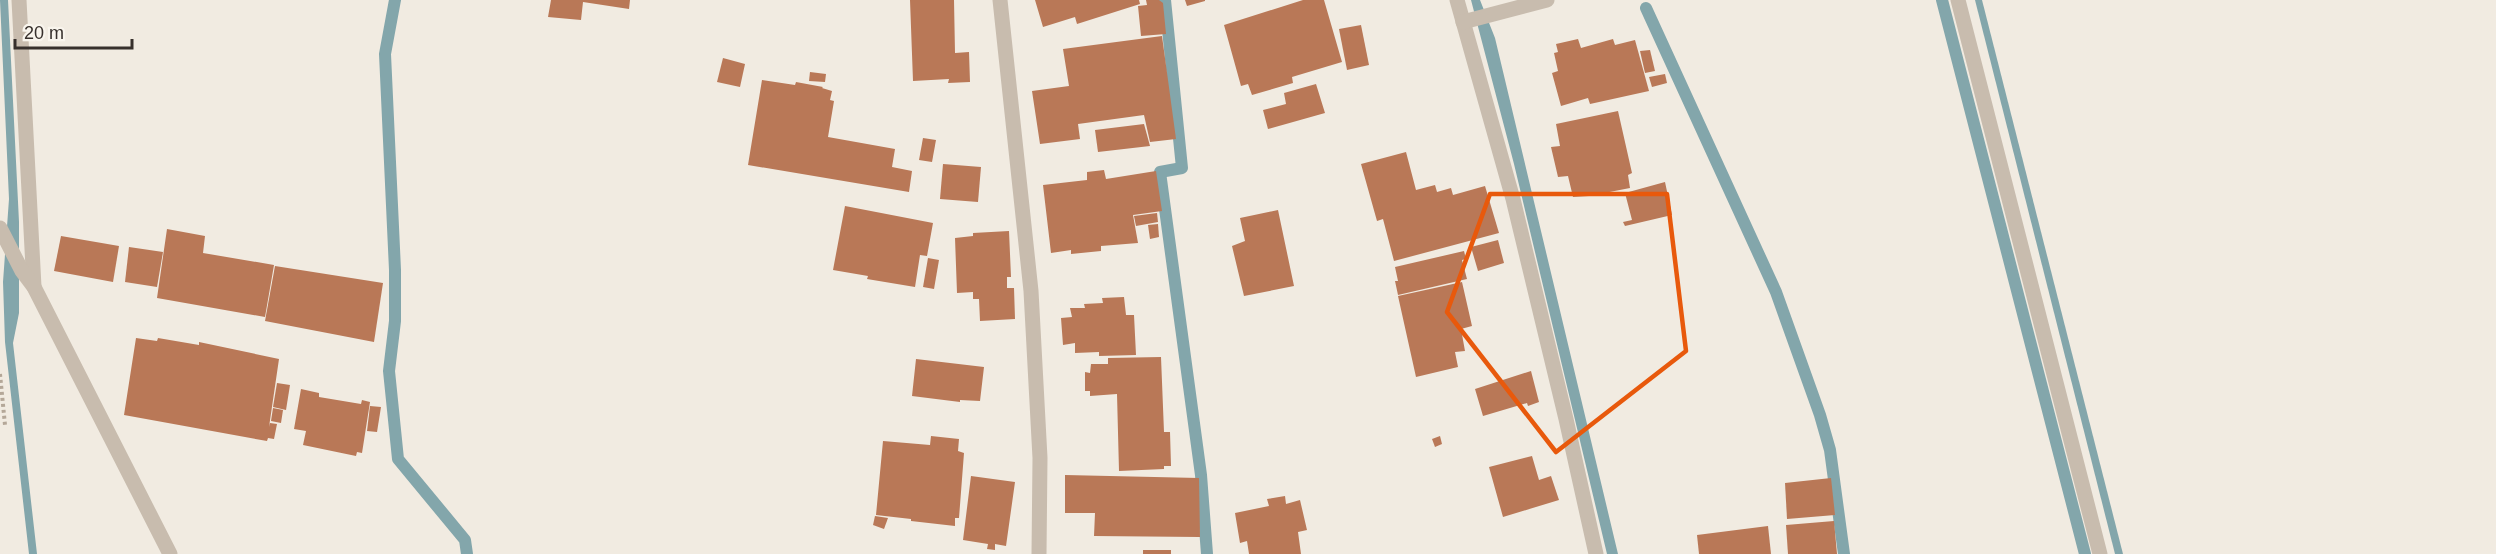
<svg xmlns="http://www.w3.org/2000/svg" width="2496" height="554" font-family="Helvetica,sans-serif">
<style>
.water{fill:#83a6ab}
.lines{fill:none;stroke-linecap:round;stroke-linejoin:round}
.stream{stroke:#83a6ab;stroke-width:12}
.building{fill:#b97857}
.path{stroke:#b4a798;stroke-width:4;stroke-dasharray:3 3;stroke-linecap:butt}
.minor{stroke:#c8bcae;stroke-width:15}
.marked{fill:none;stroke:#e8590c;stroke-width:4.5;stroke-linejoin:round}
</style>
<rect width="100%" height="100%" fill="#f1ebe1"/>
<g class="water">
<polygon points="0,0 8,0 19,222 19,313 13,343 37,554 29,554 5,342 3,282 9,199"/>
<polygon points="1471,0 1480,0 1495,38 1618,554 1607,554 1514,164"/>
<polygon points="1975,0 1982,0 2123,554 2115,554"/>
</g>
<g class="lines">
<g class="stream">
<polyline points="395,0 385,54 395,270 395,321 389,371 398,459 465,540 467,554"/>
<polyline points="1165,0 1182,168 1160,172 1201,475 1207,554"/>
<polyline points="1942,0 2085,554"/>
<polyline points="1646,8 1776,292 1820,415 1830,450 1844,554"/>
</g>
</g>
<g class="building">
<polygon points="551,0 630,0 629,9 583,2 581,20 548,17"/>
<polygon points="910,0 954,0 955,53 969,52 970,82 948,83 949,79 913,81"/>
<polygon points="1035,0 1139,0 1140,4 1077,24 1075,17 1043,27"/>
<polygon points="1146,0 1159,0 1163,3 1166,34 1141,36 1138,6 1147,5"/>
<polygon points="1185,0 1205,0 1205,1 1187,6"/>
<polygon points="1303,0 1324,0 1342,62 1292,77 1293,83 1252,95 1248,84 1241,86 1224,25"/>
<polygon points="1361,25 1369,65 1347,70 1339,29"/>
<polygon points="1162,36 1176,139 1150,142 1144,115 1078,124 1080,139 1040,144 1032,91 1069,86 1063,49"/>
<polygon points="1578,39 1581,48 1613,39 1615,45 1635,40 1649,91 1590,104 1588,98 1561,106 1552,73 1558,71 1554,53 1558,52 1556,44"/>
<polygon points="1650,50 1655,71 1645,73 1640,51"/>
<polygon points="723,58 745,64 740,87 717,82"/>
<polygon points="810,72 826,74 825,82 809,81"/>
<polygon points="1665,74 1667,83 1652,87 1649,77"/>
<polygon points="762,80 795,85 796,82 823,87 822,88 832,91 830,100 834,101 828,137 895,149 892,167 912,171 909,192 748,165"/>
<polygon points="1316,84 1325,113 1268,129 1263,110 1286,104 1284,93"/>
<polygon points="1618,111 1632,173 1628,175 1630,188 1589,196 1573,197 1568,176 1558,177 1551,147 1560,146 1556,124"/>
<polygon points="1144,124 1150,146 1098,152 1095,130"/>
<polygon points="923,138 936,140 932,162 919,160"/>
<polygon points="1406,152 1416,190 1435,185 1437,192 1451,188 1453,195 1485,186 1499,233 1394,261 1383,219 1377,221 1361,164"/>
<polygon points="943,164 981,167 978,202 940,199"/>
<polygon points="1104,170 1106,179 1156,171 1162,211 1133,215 1138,243 1101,246 1101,251 1071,254 1071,250 1051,253 1043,185 1087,180 1087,172"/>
<polygon points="1665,182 1672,215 1625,226 1623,222 1632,220 1625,193"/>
<polygon points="845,206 933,223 927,256 920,255 915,287 867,279 868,276 833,270"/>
<polygon points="1278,210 1294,286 1244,296 1232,246 1245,241 1240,218"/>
<polygon points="1157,213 1158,222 1136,226 1134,216"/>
<polygon points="1158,224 1159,237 1150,239 1148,225"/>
<polygon points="167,229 205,236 203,253 274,265 265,317 157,298"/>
<polygon points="1009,231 1011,277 1007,277 1007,288 1014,288 1015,319 980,321 979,299 973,299 973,292 957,293 955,238 973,236 973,233"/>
<polygon points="61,236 119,246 113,282 54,271"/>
<polygon points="1498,240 1504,263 1478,271 1471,247"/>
<polygon points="129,247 163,252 157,287 125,282"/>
<polygon points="1464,251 1466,259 1462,260 1467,279 1398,295 1395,281 1398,281 1395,267"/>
<polygon points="928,258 939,260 934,289 923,287"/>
<polygon points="275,266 383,283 374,342 265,321"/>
<polygon points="1462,282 1472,326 1461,329 1465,351 1455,352 1458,367 1416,377 1398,296"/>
<polygon points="1124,297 1126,315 1134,315 1136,355 1099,356 1099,352 1075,353 1075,343 1063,345 1061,318 1072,317 1070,308 1085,308 1084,304 1103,303 1102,298"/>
<polygon points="136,338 157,341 158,338 199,345 199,342 279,359 269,427 270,423 277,424 274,439 268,438 267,441 124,415"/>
<polygon points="1161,357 1164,432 1170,432 1171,466 1164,466 1164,469 1119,471 1117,394 1090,396 1090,391 1085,391 1085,372 1090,373 1091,364 1108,364 1108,358"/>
<polygon points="916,359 984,367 980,401 960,400 960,402 912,396"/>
<polygon points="1531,371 1539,402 1528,406 1527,403 1483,416 1475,389"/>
<polygon points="277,383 290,385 286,410 273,407"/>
<polygon points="301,389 319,393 319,397 361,404 362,400 370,402 362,453 357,452 356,456 303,445 306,431 294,429"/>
<polygon points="370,406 381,407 377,432 367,431"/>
<polygon points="273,408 283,410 281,423 271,421"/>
<polygon points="931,436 959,439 958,451 964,453 959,518 955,518 955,526 911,521 911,519 876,515 883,441 930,445"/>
<polygon points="1440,436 1442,444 1435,447 1432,439"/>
<polygon points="1532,456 1539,480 1551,476 1559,500 1503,517 1489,467"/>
<polygon points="1065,475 1199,478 1200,537 1094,536 1095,513 1065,513"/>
<polygon points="971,476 1015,482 1006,546 995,544 995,550 987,549 988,544 963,540"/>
<polygon points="1831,478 1835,515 1787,519 1785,483"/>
<polygon points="1285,496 1286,504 1300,500 1307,530 1298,532 1301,554 1249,554 1247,541 1240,543 1235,513 1269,506 1267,499"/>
<polygon points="875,516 888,518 884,529 873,525"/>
<polygon points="1834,521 1837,554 1788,554 1786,525"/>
<polygon points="1768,526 1771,554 1699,554 1697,535"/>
<rect x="1143" y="550" width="28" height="4"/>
</g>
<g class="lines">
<polyline class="path" points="0,374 5,425"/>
<g class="minor">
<polyline points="19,0 34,287"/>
<polyline points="1000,0 1031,291 1040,458 1039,554"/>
<polyline points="1457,0 1513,199 1566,419 1596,554"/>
<polyline points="1958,0 2100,554"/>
<polyline points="1463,22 1547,0"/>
<polyline points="0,228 22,271 34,287 170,554"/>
</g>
</g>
<path class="marked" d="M1490,194H1667L1686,351L1556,452L1447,312Z"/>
<path d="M15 39v9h117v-9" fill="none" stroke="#37302c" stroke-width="3"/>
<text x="24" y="39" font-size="18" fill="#37302c" stroke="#f9f5ed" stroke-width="4.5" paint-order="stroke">20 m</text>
</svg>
